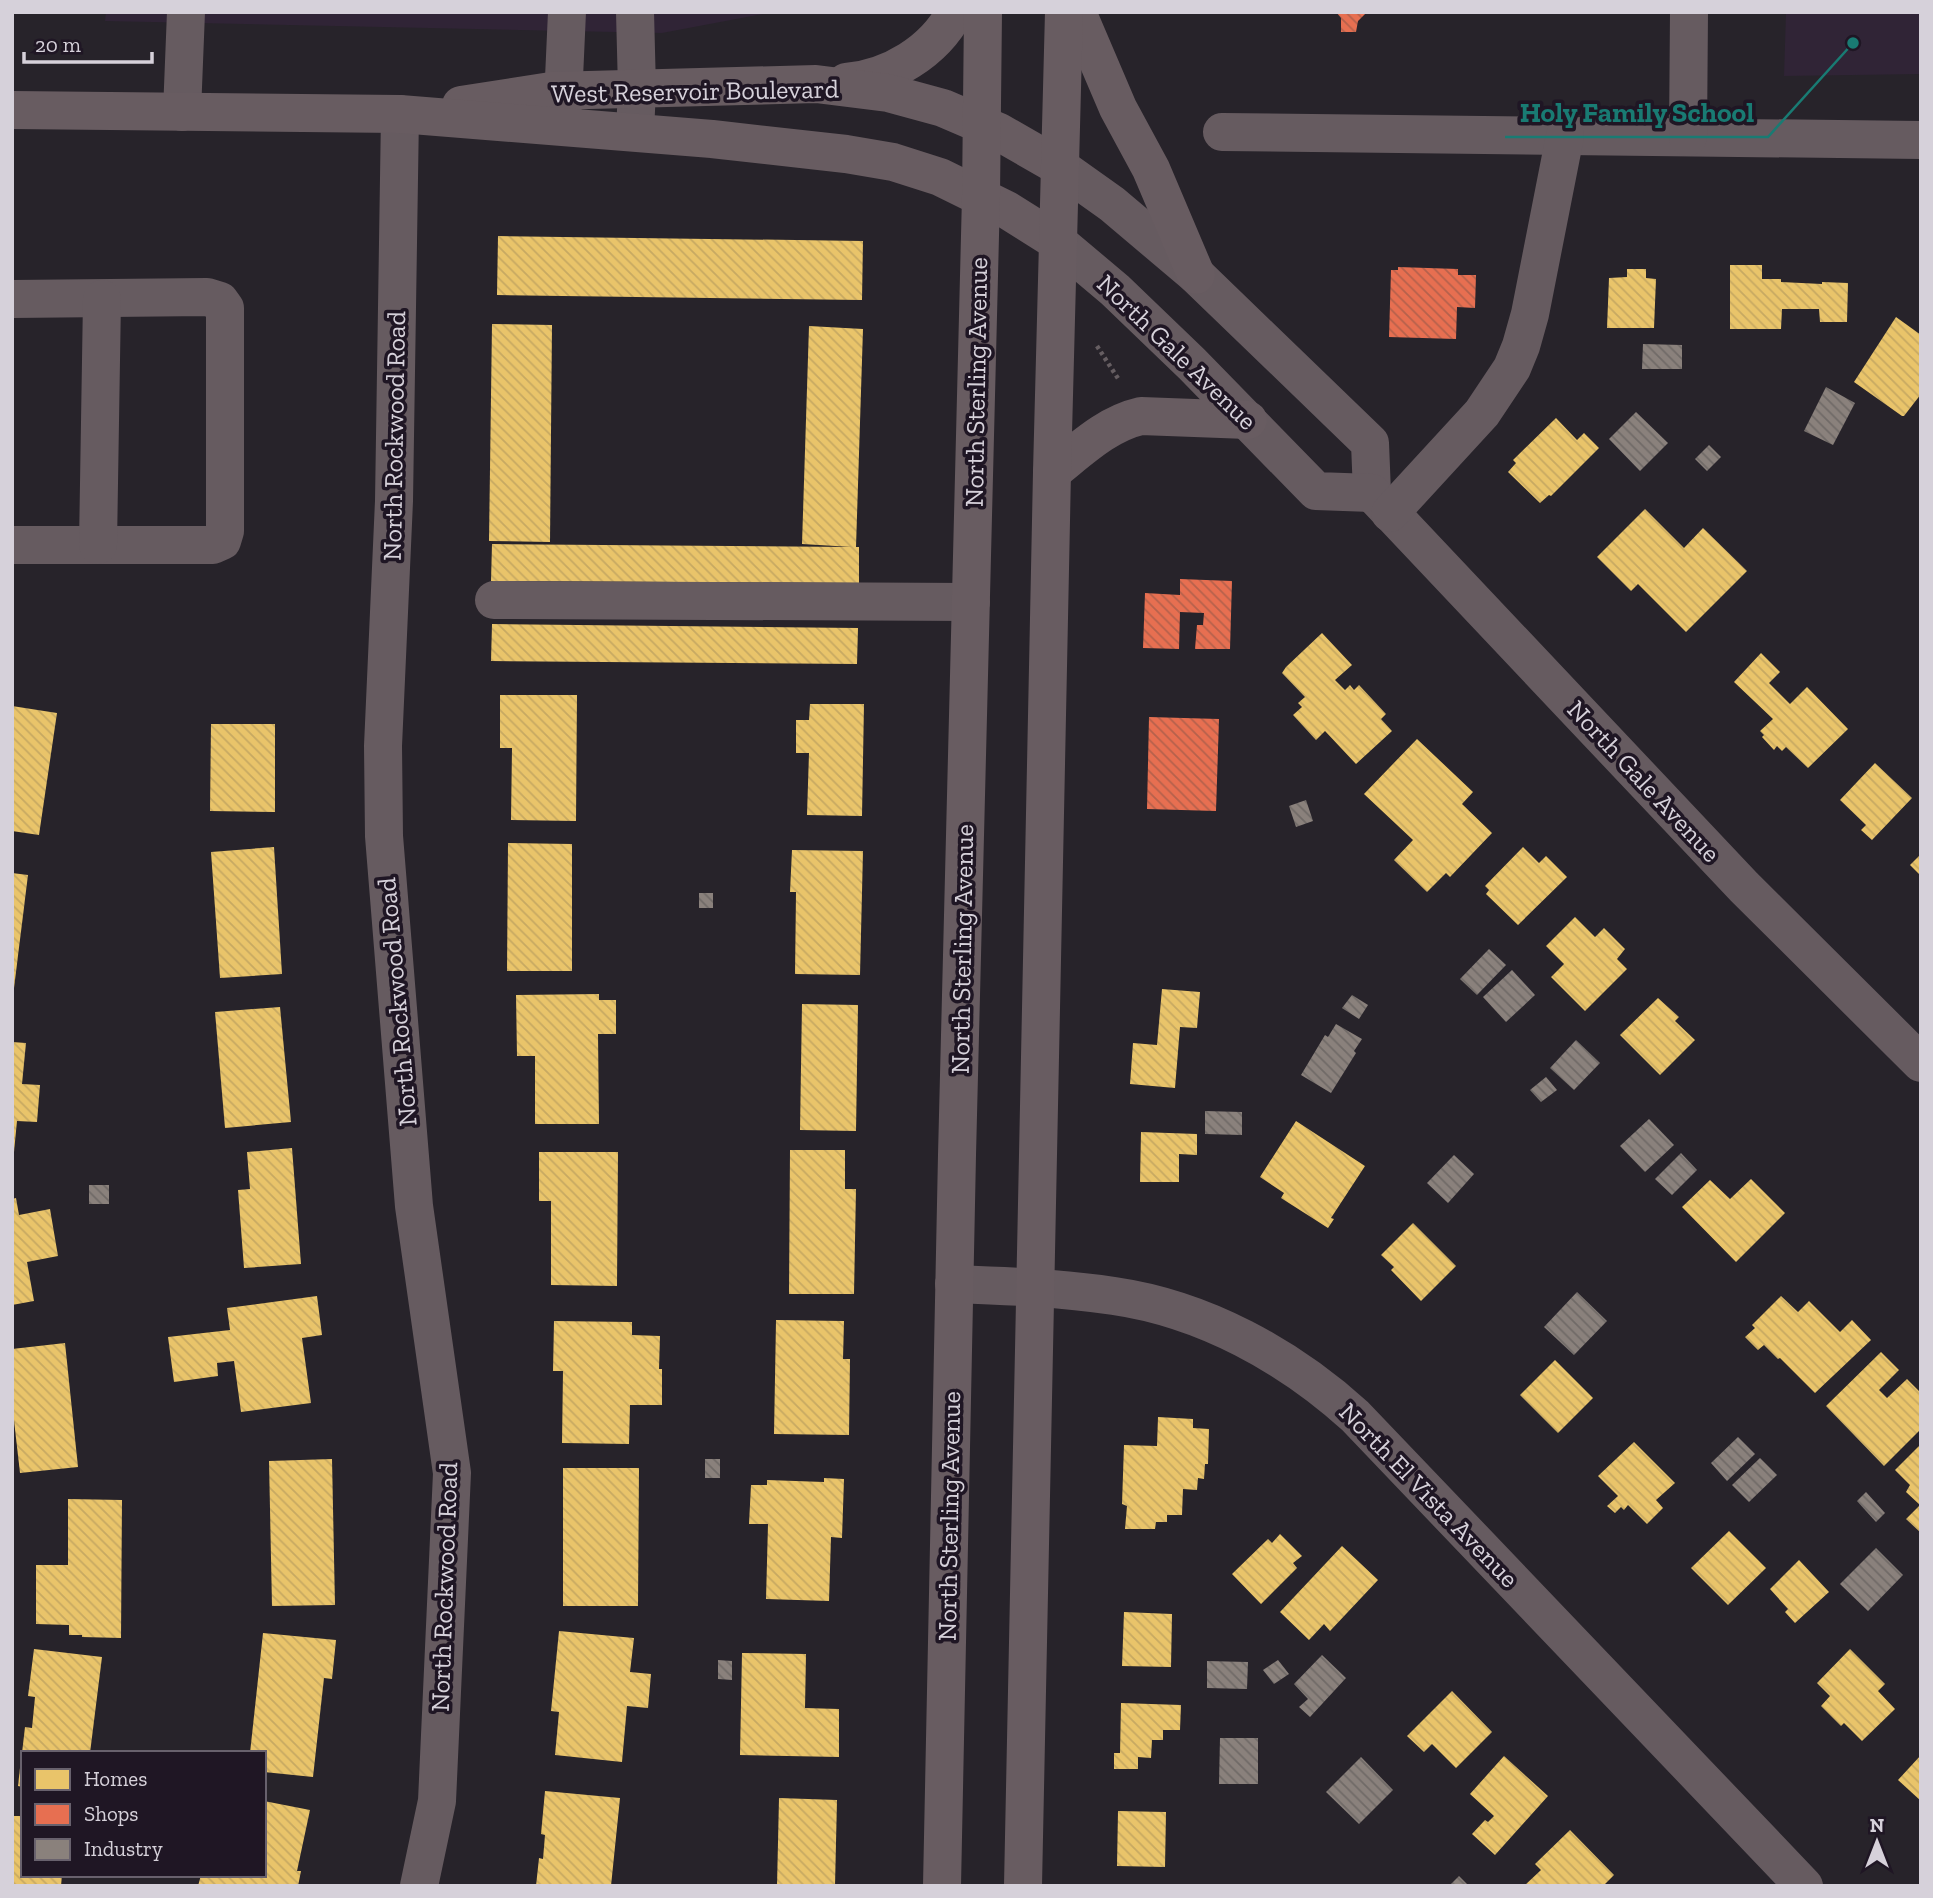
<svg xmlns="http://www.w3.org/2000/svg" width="1933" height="1898" font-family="'Zilla Slab',serif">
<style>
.built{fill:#302436}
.homes{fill:url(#homes-back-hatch)}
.shops{fill:url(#shops-back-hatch)}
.industry{fill:url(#industry-back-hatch)}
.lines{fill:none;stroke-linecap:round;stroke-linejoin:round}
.path{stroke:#665e62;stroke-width:4.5;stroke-dasharray:3.5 3.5;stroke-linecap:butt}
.minor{stroke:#665b60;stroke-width:38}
.major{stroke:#685c61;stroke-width:38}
.labels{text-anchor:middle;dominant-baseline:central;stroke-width:7;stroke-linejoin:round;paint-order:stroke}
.street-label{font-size:26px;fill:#d6d1da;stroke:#1f1624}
.leader{fill:none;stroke:#197b73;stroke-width:2.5}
.callout-dot{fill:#197b73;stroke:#1f1624;stroke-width:2.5}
.callout-label{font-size:28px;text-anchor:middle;font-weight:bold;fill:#197b73;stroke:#1f1624;stroke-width:7;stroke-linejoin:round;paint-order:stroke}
</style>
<defs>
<pattern id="homes-back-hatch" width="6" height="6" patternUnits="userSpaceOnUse" patternTransform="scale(1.75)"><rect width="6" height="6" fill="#e9c46a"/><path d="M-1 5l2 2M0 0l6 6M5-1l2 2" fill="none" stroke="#c7a962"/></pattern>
<pattern id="shops-back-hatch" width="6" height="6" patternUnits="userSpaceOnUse" patternTransform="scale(1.75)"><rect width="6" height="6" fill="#e76f51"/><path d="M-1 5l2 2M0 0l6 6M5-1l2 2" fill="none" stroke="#b5614c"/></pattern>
<pattern id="industry-back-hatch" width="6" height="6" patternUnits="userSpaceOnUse" patternTransform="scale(1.75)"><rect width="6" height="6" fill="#8a817c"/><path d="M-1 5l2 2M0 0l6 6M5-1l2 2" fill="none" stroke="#706a67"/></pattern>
</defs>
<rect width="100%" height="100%" fill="#27232a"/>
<g class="built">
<polygon points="106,12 773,12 662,33 105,21"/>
<polygon points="1786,12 1921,12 1921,74 1784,76"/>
</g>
<g class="homes">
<polygon points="498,236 863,241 862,300 497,295"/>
<polygon points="1730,265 1762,265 1762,279 1781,279 1781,282 1822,284 1822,282 1848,283 1847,322 1820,322 1819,309 1782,309 1781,329 1730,329"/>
<polygon points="1627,269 1646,269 1646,278 1656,279 1654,328 1607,328 1609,278 1627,277"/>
<polygon points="1896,317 1921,335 1921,394 1904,416 1902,416 1854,382"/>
<polygon points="492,324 552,325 550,542 489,541"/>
<polygon points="809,326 863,329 856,547 859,547 859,583 491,581 492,544 852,547 802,544"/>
<polygon points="1556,418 1577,440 1584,433 1599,448 1551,496 1549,495 1540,503 1508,472 1516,463 1513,460"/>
<polygon points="1645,509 1684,548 1703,528 1747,571 1686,632 1638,584 1631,591 1597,557"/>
<polygon points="492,624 858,628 857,664 491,661"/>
<polygon points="1322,633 1352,665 1335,680 1345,690 1350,685 1354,690 1359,685 1386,714 1381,719 1392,731 1356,764 1325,731 1316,740 1293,715 1302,707 1298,703 1305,697 1282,673 1286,667"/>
<polygon points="1761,653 1780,672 1769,683 1790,704 1807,687 1848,729 1808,768 1786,747 1782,751 1777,746 1774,750 1762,737 1764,735 1760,731 1773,719 1734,682"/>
<polygon points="500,695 577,695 576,821 511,820 512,748 500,748"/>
<polygon points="810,704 864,704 862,816 807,815 809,753 796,753 796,720 809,720"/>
<polygon points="12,706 57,713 39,835 12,831"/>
<polygon points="211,724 275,724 275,812 210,811"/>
<polygon points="1417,739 1473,792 1462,804 1492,833 1450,877 1446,873 1427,892 1394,860 1413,840 1364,794"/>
<polygon points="1875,763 1912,798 1872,840 1861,830 1866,825 1840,800"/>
<polygon points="508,843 572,844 572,971 507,971"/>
<polygon points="274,847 282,974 220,978 211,852"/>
<polygon points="1523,847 1539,863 1546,856 1567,877 1518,925 1486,894 1489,890 1485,886"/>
<polygon points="792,850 863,851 860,975 795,974 796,892 790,892"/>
<polygon points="1921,854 1921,876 1910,865"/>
<polygon points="12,873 28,875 14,988 12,988"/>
<polygon points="1575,917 1595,937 1604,928 1625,949 1617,959 1627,969 1585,1011 1551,977 1564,964 1546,946"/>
<polygon points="1162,989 1200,992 1197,1028 1180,1027 1175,1088 1130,1084 1133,1043 1157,1045"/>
<polygon points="599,994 599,1000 616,1000 616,1034 598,1034 599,1124 535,1124 535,1056 517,1056 516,995"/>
<polygon points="1658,998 1679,1017 1675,1021 1695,1040 1660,1075 1620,1035"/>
<polygon points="802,1004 858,1005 856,1131 800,1130"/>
<polygon points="280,1007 291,1122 225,1128 215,1012"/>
<polygon points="12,1042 26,1043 22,1084 40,1085 37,1122 17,1121 14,1152 12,1152"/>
<polygon points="1296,1121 1365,1166 1331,1218 1334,1219 1328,1228 1281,1198 1284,1193 1260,1177"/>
<polygon points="1141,1132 1197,1134 1197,1155 1179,1154 1179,1182 1140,1182"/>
<polygon points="292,1148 301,1264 244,1268 238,1190 250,1189 247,1152"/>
<polygon points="790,1150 845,1150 845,1189 856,1189 854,1294 789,1294"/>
<polygon points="539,1152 618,1152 617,1286 551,1285 551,1201 539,1201"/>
<polygon points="1751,1179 1785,1213 1736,1262 1682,1207 1710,1180 1730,1199"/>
<polygon points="16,1198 19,1215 50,1209 58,1256 27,1262 34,1301 12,1305 12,1199"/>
<polygon points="1413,1223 1456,1266 1421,1301 1391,1270 1394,1267 1381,1255"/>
<polygon points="317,1296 322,1335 302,1338 311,1403 241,1412 234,1361 217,1363 218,1376 174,1382 168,1337 230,1330 227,1308"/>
<polygon points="1781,1296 1798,1312 1809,1301 1840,1332 1852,1320 1871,1340 1815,1393 1780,1358 1778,1359 1764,1345 1758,1350 1745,1337 1755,1328 1752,1325"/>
<polygon points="776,1320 844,1321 843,1359 850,1359 849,1435 774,1434"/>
<polygon points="554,1321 632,1322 632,1335 660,1336 659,1369 662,1369 662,1405 630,1405 629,1444 562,1443 563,1371 553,1371"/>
<polygon points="65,1343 78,1467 20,1473 12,1403 12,1349"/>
<polygon points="1881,1352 1899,1370 1879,1390 1887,1398 1907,1379 1921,1393 1921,1429 1884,1466 1826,1406"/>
<polygon points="1555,1360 1593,1398 1558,1433 1520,1395"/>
<polygon points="1158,1417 1193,1419 1193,1428 1209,1429 1208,1464 1205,1464 1204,1479 1198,1478 1197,1490 1183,1489 1182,1515 1167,1515 1167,1522 1156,1522 1155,1529 1125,1529 1127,1506 1122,1504 1124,1445 1157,1446"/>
<polygon points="1634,1442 1675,1483 1656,1500 1663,1508 1647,1524 1628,1505 1624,1510 1621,1507 1615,1513 1607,1506 1618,1496 1598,1476"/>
<polygon points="1921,1444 1921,1533 1906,1519 1920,1505 1906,1492 1910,1485 1895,1470"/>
<polygon points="332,1459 335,1605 272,1606 269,1461"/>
<polygon points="563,1468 639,1468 638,1606 563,1606"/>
<polygon points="824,1478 844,1479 842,1538 831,1537 829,1601 766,1599 768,1524 749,1524 751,1485 767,1485 767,1480 824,1482"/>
<polygon points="68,1499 122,1500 121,1638 82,1637 82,1635 69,1635 69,1625 36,1624 36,1565 68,1565"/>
<polygon points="1729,1531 1766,1568 1728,1605 1691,1568"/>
<polygon points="1280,1534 1302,1556 1293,1563 1297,1568 1261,1604 1232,1574 1268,1539 1272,1543"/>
<polygon points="1342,1546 1378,1580 1330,1631 1324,1624 1309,1640 1280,1612"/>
<polygon points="1799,1560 1829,1592 1795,1623 1785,1612 1788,1609 1770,1589"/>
<polygon points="1124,1612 1172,1614 1171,1667 1122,1666"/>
<polygon points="559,1631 634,1638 630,1672 651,1674 648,1708 627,1706 622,1762 555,1755 559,1712 551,1711"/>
<polygon points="263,1633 336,1640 332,1679 324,1678 313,1777 264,1772 264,1753 250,1753"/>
<polygon points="34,1649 102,1657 90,1753 22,1753 25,1727 32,1728 35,1697 28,1696"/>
<polygon points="1850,1649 1885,1684 1878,1691 1895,1709 1862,1741 1844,1723 1841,1726 1821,1706 1830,1696 1817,1683"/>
<polygon points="742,1653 806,1654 805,1708 839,1709 839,1757 740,1755"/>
<polygon points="1452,1691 1492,1732 1456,1768 1432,1744 1424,1752 1407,1736"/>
<polygon points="1121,1703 1181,1705 1180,1730 1163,1730 1163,1740 1152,1740 1151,1758 1138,1757 1138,1769 1114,1769 1114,1753 1120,1753"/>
<polygon points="1921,1755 1921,1801 1898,1780"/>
<polygon points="1504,1756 1548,1796 1495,1855 1472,1834 1485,1820 1488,1822 1494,1816 1470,1794"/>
<polygon points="21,1759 23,1759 23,1787 18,1786"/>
<polygon points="545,1791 620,1798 611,1886 536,1886 539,1858 543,1859 545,1835 541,1834"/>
<polygon points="779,1798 837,1800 835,1886 777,1886"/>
<polygon points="264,1801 310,1810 297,1871 301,1871 298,1886 198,1886 201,1875 264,1875 267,1850 264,1849"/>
<polygon points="1118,1811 1166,1812 1165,1867 1117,1866"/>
<polygon points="12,1816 23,1816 23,1875 62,1875 61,1886 12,1886"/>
<polygon points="1570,1830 1614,1875 1603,1886 1524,1886 1541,1870 1535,1864"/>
</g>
<g class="shops">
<polygon points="1336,12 1367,12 1358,21 1356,32 1341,32 1341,18"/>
<polygon points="1398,267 1458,269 1458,275 1476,275 1475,308 1457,307 1456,339 1389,337 1391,270 1398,270"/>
<polygon points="1180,579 1232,581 1230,649 1195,649 1197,625 1203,625 1204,613 1180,612 1179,649 1143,648 1145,593 1180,595"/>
<polygon points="1149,717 1219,719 1216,811 1147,809"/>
</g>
<g class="industry">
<polygon points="1643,344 1682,345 1682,369 1642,369"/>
<polygon points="1826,387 1855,403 1833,445 1804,431"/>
<polygon points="1636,412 1668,443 1640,471 1609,439"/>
<polygon points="1709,445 1721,457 1707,471 1695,459"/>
<polygon points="1306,800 1313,821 1296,827 1289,806"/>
<rect x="699" y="893" width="14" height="15"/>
<polygon points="1489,949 1506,965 1477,995 1460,979"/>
<polygon points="1512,970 1535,995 1506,1022 1483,997"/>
<polygon points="1352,995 1368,1005 1359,1019 1342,1008"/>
<polygon points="1336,1024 1362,1039 1354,1051 1356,1053 1331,1093 1301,1075 1325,1035 1328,1037"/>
<polygon points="1576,1040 1600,1063 1574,1090 1550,1068"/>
<polygon points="1546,1077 1557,1090 1541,1102 1530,1090"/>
<polygon points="1205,1111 1242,1112 1242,1135 1205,1134"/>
<polygon points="1649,1119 1674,1145 1645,1172 1620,1146"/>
<polygon points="1681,1153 1697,1170 1672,1195 1655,1179"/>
<polygon points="1454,1155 1474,1174 1448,1203 1427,1183"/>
<rect x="89" y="1185" width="20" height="19"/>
<polygon points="1577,1292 1607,1321 1574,1355 1544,1327"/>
<polygon points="1738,1437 1755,1454 1727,1481 1711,1463"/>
<polygon points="1760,1458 1777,1475 1749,1502 1732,1485"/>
<rect x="705" y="1459" width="15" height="19"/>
<polygon points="1866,1492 1885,1513 1876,1522 1857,1501"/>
<polygon points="1876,1548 1903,1575 1868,1611 1840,1584"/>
<polygon points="1322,1655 1346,1678 1310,1717 1299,1707 1308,1699 1294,1684"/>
<polygon points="718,1660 732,1661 732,1680 718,1679"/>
<polygon points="1278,1660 1289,1674 1274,1684 1263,1670"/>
<polygon points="1207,1661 1248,1662 1247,1689 1207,1688"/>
<polygon points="1220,1738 1258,1738 1258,1784 1219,1784"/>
<polygon points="1361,1757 1393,1790 1359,1824 1326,1792"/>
<polygon points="1459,1876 1469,1886 1449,1886"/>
</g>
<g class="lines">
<polyline class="path" points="1097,346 1119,380"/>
<g class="minor">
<polyline points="182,112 186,12"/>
<polyline points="400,114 394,501 383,746 384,836 414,1206 452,1473 437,1801 419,1886"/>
<polyline points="562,122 567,12"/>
<polyline points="635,132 637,89 635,12"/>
<polyline points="1222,132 1921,140"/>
<polyline points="1688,137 1689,12"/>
<polyline points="1060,167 1112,204 1196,275 1370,443 1372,493 1744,887 1921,1063"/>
<polyline points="1058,242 1115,290 1192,364 1316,491 1372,493"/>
<polyline points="12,299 207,297 220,301 225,308 225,531 222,541 213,545 12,545"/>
<polyline points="1390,513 1482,413 1512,368 1521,346 1530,314 1565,136"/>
<polyline points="98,545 102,299"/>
<polyline points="494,600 971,602"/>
<path d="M954,1284C1008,1286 1061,1288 1114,1296C1204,1309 1289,1356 1355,1416L1804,1886"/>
</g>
<g class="major">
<polyline points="1077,12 1118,108 1151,169 1196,275"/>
<path d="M846,82C890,78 934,52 955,12"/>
<polyline points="461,105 551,91 816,84 888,93 943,108 999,132 1060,167"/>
<polyline points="12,110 400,114 712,139 846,154 893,162 940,177 1007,210 1058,242"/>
<path d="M1052,472C1080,450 1106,424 1141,416L1248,420"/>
<polyline points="942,1886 957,1155 981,196 983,12"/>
<polyline points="1023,1886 1052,472 1064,12"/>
</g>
</g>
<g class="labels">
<g class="street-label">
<text transform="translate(695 91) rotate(-1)">West Reservoir Boulevard</text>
<text transform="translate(1177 352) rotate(44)">North Gale Avenue</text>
<text transform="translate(976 382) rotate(-89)">North Sterling Avenue</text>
<text transform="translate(394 436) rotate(-89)">North Rockwood Road</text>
<text transform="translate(1644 781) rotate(47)">North Gale Avenue</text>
<text transform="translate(962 949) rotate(-89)">North Sterling Avenue</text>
<text transform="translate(397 1002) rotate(-95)">North Rockwood Road</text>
<text transform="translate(1429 1495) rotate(46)">North El Vista Avenue</text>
<text transform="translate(949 1516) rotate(-89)">North Sterling Avenue</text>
<text transform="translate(444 1587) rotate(-88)">North Rockwood Road</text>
</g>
</g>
<path class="leader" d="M1853 43L1768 137H1505"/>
<circle class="callout-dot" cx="1853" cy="43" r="7"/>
<g class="callout-label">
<text x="1637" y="122">Holy Family School</text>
</g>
<rect width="1933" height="1898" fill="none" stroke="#d6d1da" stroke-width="28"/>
<rect x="21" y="1751" width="245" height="126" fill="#1f1624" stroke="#68616d" stroke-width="2"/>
<rect x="35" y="1769" width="35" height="21" fill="#e9c46a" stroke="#68616d" stroke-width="2"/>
<text x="84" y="1786" font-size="21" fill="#d6d1da">Homes</text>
<rect x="35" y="1804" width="35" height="21" fill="#e76f51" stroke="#68616d" stroke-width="2"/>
<text x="84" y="1821" font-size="21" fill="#d6d1da">Shops</text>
<rect x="35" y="1839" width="35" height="21" fill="#8a817c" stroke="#68616d" stroke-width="2"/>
<text x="84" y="1856" font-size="21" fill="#d6d1da">Industry</text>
<g transform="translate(1877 1842)" stroke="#1f1624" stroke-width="5" paint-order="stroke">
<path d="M0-5L12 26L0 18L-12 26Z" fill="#d6d1da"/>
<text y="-10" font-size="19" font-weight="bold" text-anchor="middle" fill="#d6d1da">N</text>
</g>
<path d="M24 52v10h128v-10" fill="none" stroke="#d6d1da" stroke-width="3.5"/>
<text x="35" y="52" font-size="21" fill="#d6d1da" stroke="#1f1624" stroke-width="5" paint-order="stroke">20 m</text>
</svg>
